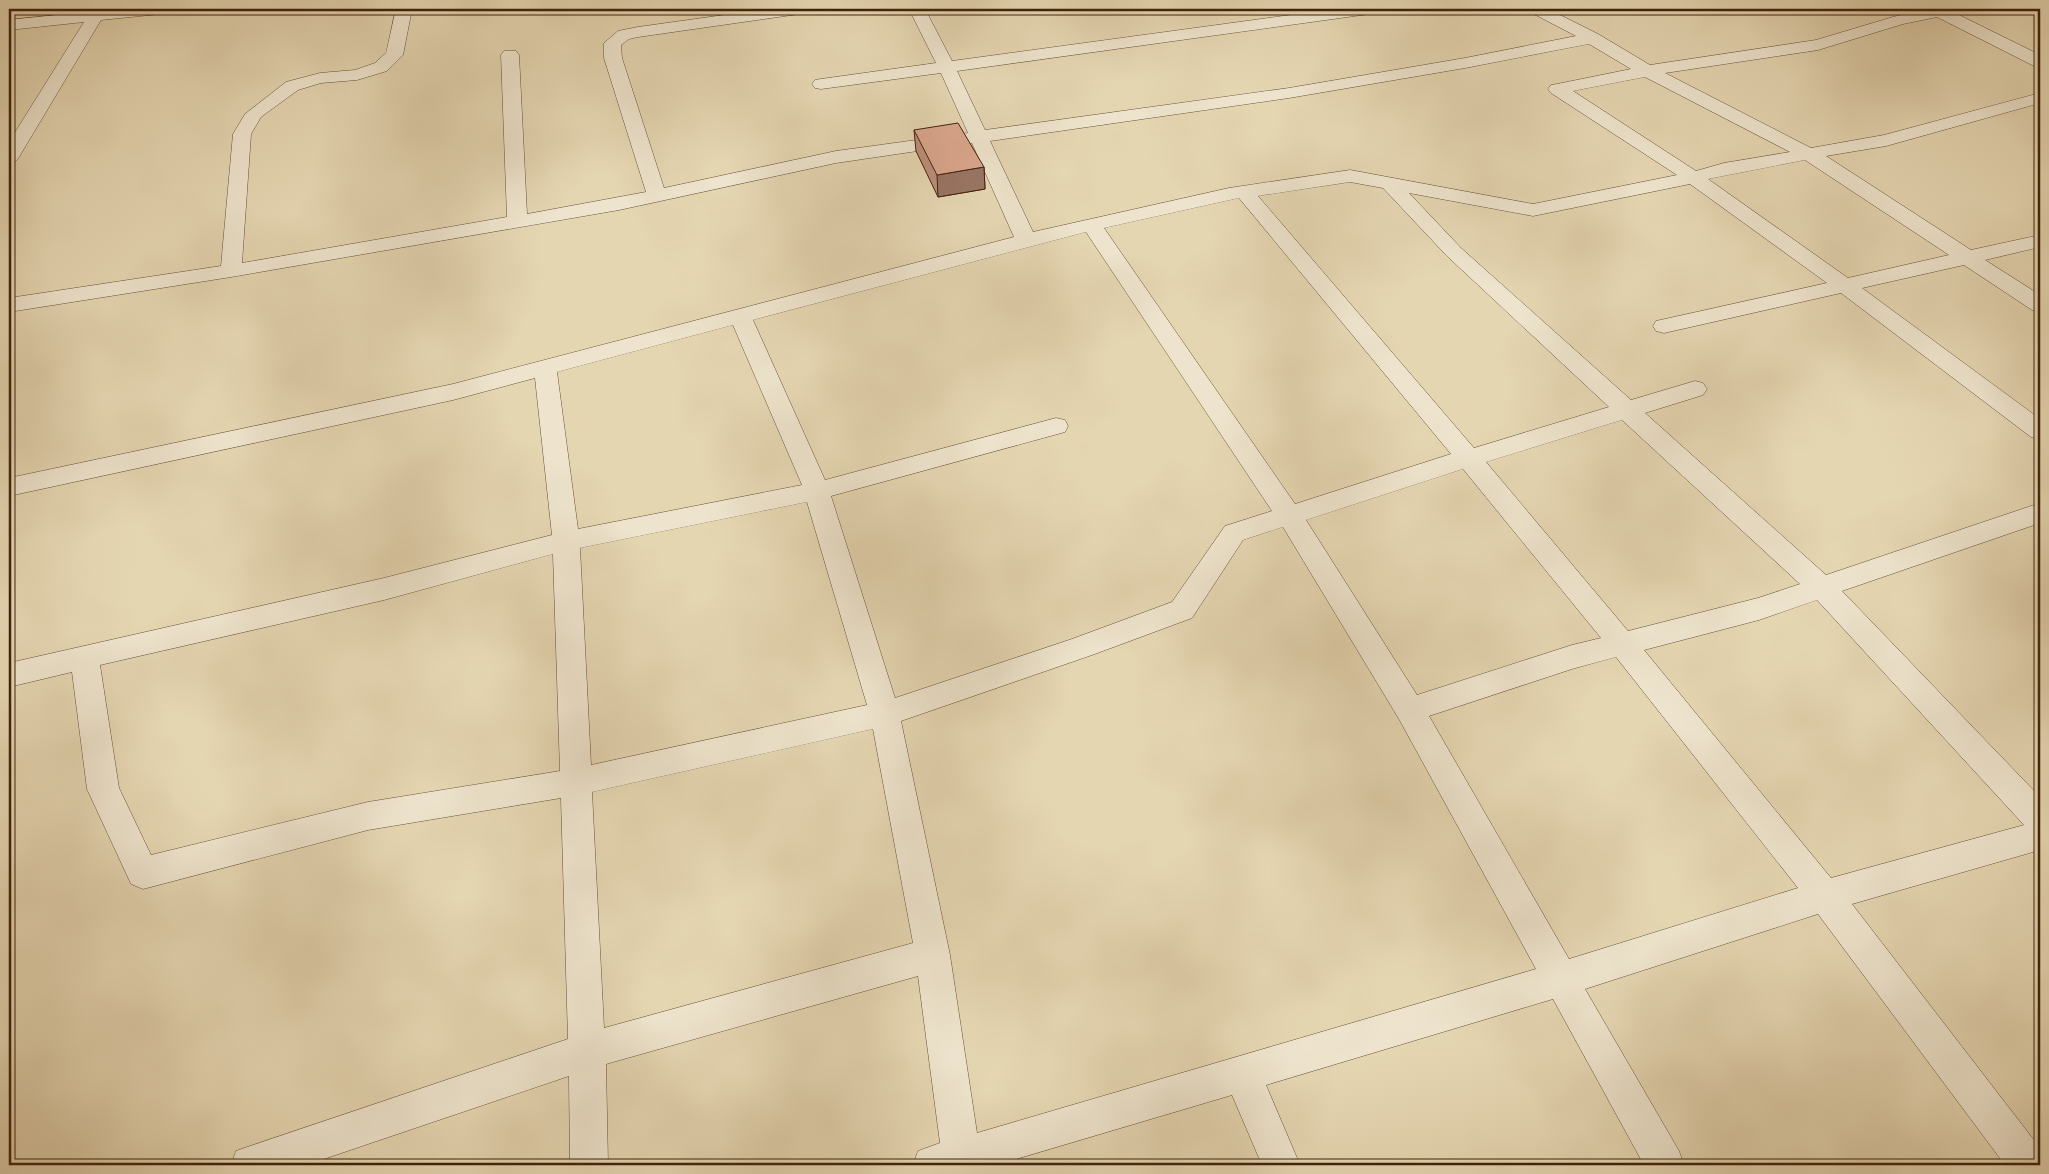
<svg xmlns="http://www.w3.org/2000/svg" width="2049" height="1174" font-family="'IM FELL French Canon',serif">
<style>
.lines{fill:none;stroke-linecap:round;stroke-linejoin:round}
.street-casing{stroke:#685035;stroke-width:1}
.street{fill:#eee4cd;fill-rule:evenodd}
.wall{fill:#bc907b;stroke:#3f230b}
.shaded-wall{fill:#997564;stroke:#3f230b}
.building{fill:#dba78f;stroke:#3f230b}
</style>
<rect width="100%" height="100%" fill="#e5d6b2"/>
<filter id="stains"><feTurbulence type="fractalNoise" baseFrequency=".004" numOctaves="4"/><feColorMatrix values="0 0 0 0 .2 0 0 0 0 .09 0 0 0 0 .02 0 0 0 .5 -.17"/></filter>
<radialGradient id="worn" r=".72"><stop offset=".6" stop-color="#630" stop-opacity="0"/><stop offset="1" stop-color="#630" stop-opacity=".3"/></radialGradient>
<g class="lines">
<defs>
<g id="street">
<polygon points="116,9 168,9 166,12 160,14 101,20 19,157 16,161 9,163 9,142 84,22 9,30 9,20"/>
<path d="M396,9H412L403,55L387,71L357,80L321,83L298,90L261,117L251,134L242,263L507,217L501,55L504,51H516L519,55L527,214L646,192L604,58V43L618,31L638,27L767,9H807L805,12L799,14L638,37L629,39L621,45L622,58L664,188L836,151L968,133L941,73L821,89L815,88L812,84L815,80L821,79L936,63L909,9H925L952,61L1335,9H1377L1375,12L1369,14L957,71L985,130L1289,88L1465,58L1576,36L1530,12L1528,9H1548L1598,34L1650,65L1816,40L1893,17L1926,9H1959L1955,13L2040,55V67L2034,66L1937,17L1903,24L1818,50L1665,73L1811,148L1884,135L2040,93V103L1886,146L1826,156L1971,250L2040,235V247L1985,260L2040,295V312L2032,310L1964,265L1862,288L2040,419V439L2031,437L1841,293L1664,333L1656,331L1653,326L1656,321L1827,283L1690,184L1533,216L1409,193L1461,248L1631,400L1695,381L1703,383L1707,389L1703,395L1645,413L1826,575L2040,503V523L1842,591L2040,797V850L1852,904L2040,1148V1165H2005L1818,914L1585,989L1679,1151L1684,1165H1644L1553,999L1266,1085L1300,1165H1262L1232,1095L996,1165H913L918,1151L940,1143L918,976L606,1064L608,1165H570L569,1076L306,1165H231L236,1151L250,1146L568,1039L561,798L368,830L143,889L131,884L87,789L72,672L9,687V663L384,578L552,535L535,378L453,400L9,496V478L453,384L1014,237L972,143L836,163L619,210L231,277L9,312V298L221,266L233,134L245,114L286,82L320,73L355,70L375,63L386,53ZM1589,44L1631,69L1557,84L1551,85L1548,89L1551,93L1677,175L1533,204L1350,170L1229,188L1033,232L990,141L1289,98L1465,68ZM1645,77L1790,152L1724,163L1696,171L1573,91ZM1805,160L1949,255L1848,278L1708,179ZM1350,182L1383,188L1447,256L1609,407L1474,448L1258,196ZM1239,198L1451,454L1295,504L1104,228ZM1086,232L1272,511L1225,526L1172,602L1072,639L895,698L831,496L1065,432L1068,426L1065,420L1056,418L825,480L753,320ZM733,325L802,485L578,529L557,372ZM1622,420L1800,584L1758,598L1628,631L1486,462ZM1463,469L1601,638L1572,645L1417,695L1306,520ZM807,502L867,705L591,765L580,548ZM1283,527L1399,719L1536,969L977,1133L950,955L901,721L1092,655L1192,618L1243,540ZM553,554L560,771L368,802L151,855L119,788L100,665L384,600ZM1817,600L2024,825L1831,878L1644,650L1759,620ZM1616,657L1798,888L1569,959L1429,716L1572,669ZM873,729L913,943L604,1028L592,792Z"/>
</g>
</defs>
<use href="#street" class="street-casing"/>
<use href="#street" class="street"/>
</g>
<polygon class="wall" points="914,130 984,167 985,189 938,197 916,151"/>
<polygon class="shaded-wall" points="984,167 985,189 938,197 937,175"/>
<polygon class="building" points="958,123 984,167 937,175 914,130"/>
<rect width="2049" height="1174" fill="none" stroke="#e5d6b2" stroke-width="30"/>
<rect x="10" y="10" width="2029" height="1154" fill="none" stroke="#3f230b" stroke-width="2.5"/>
<rect x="15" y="15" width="2019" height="1144" fill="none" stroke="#3f230b"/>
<rect width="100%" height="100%" filter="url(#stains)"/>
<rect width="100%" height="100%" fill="url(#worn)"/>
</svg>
